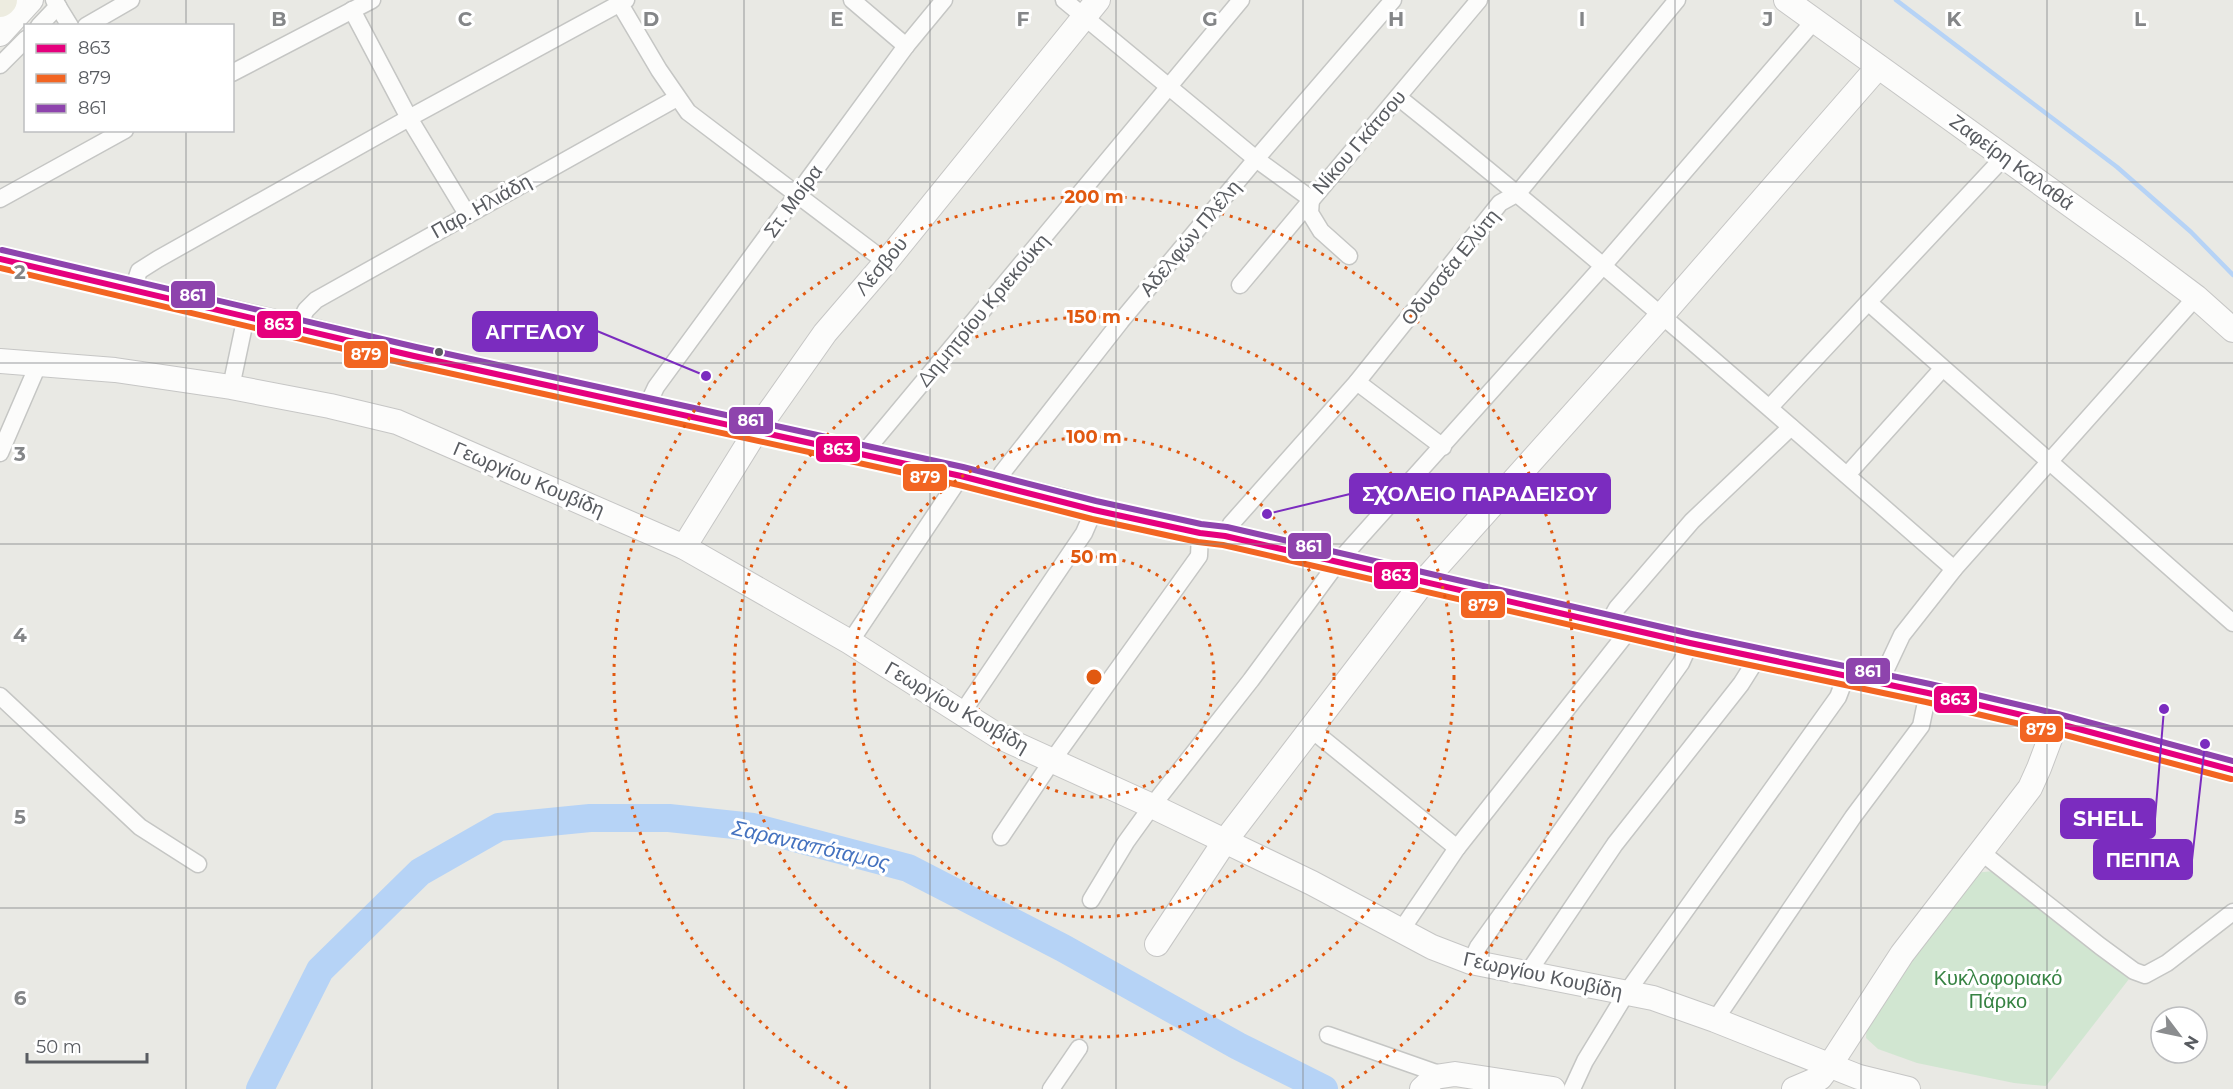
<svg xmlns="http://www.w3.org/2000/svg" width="2233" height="1089" font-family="Montserrat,sans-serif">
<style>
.green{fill:#d1e6d1}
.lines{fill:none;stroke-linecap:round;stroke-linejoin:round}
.stream{stroke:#b6d3f6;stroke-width:4.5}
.river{stroke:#b6d3f6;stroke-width:28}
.street-casing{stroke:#c5c6c4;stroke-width:19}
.secondary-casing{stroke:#c6c6c5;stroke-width:26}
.highway-casing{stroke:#c0b792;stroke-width:34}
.street{stroke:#fcfcfb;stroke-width:16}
.secondary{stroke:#fcfcfb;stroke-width:24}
.highway{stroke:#edece0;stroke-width:32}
.bus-1-casing{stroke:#fff;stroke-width:10}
.bus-2-casing{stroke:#fff;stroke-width:10}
.bus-3-casing{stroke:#fff;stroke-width:10}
.bus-1{stroke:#e5007d;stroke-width:6}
.bus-2{stroke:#f26522;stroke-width:6}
.bus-3{stroke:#8e44ad;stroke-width:6}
.grid{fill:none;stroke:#848688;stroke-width:1.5;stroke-opacity:0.55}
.ring{fill:none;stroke:#e15910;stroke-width:3;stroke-dasharray:3 6}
.bus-dot{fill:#595c61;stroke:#fff;stroke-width:2}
.labels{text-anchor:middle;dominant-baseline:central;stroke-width:6;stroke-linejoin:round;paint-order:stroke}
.street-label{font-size:20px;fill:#595c61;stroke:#fff}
.park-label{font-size:20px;fill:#378343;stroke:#fff}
.water-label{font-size:21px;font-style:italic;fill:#4472bf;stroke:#fff}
.grid-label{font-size:20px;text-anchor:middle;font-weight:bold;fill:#848688;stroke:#fff;stroke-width:6;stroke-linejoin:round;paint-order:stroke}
.centre{fill:#e15910;stroke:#fff;stroke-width:3}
.ring-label{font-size:18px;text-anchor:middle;font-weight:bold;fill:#e15910;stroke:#fff;stroke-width:6;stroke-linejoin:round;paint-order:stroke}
.leader{fill:none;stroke:#7b2cbf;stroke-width:2}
.callout-dot{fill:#7b2cbf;stroke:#fff;stroke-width:2}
.callout{fill:#7b2cbf;stroke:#7b2cbf;stroke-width:2}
.callout-label{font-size:21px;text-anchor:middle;font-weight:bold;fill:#fff}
.line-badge{stroke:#fff;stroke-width:2}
.badge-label{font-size:16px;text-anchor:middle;font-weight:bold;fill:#fff}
</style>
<rect width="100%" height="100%" fill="#e9e9e4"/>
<polygon class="green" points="1994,871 2129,979 2046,1086 2014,1083 1917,1063 1878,1049 1866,1038 1867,1017 1974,873"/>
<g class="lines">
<polyline class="stream" points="1896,0 2117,167 2191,232 2233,275"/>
<polyline class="river" points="260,1089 320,970 420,872 499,827 590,818 669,818 753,827 908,868 1063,948 1238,1046 1324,1089"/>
<defs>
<g id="street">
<polyline points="54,0 70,26"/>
<polyline points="852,0 906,46"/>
<polyline points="1064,0 1256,159 1311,199 1310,213 1321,231 1349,256"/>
<polyline points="620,4 659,70 688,112 886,262"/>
<polyline points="352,10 409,118 467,214"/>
<polyline points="39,26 58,6"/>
<polyline points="86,26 131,0"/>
<polyline points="0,65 26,39"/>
<polyline points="232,73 372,0"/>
<path d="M1398,97C1588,249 1771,409 1954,569"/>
<polyline points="0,199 125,130"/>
<polyline points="1240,285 1479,0"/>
<polyline points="133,289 139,271 158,259 409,118 626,0"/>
<polyline points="1868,302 2233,623"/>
<polyline points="297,327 306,310 316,300 677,98"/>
<polyline points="1357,382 1443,447"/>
<polyline points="231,387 246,316"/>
<polyline points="647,406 656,387 906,46 944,0"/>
<polyline points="1770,407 2005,156"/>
<polyline points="0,453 38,365"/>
<polyline points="863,454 1241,0"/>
<polyline points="1847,475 1942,369"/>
<polyline points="999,486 1002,473 1121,321 1256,159 1393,0"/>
<polyline points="1225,536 1231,524 1357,382 1500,203 1518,193 1677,0"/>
<polyline points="1608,624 1617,608 1692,521 1791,427"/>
<polyline points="850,642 961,476"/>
<polyline points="1879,684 1902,635 1954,569 2196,297"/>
<polyline points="0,696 140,827 198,864"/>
<polyline points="962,713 1084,533 1094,510"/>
<polyline points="1312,730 1457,848"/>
<polyline points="1001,837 1052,761 1199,556 1200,533"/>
<polyline points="1981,852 2100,946 2134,971 2145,975 2167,963 2233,912"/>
<polyline points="1091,900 1126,842 1152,806 1251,680 1338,562 1602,267 1814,21"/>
<polyline points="1400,932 1457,848 1630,629"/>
<polyline points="1471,962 1478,947 1681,663 1690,643"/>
<polyline points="1527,974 1615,844 1741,684 1758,657"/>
<polyline points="1715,1020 1853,817 1921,726 1928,693"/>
<polyline points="1328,1035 1442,1075"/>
<polyline points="1051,1089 1079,1048"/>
<polyline points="1572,1089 1585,1061 1627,992 1838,697 1846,676"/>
</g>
<g id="secondary">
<polyline points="1786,0 2136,252 2196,297 2233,330"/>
<polyline points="0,34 31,0"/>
<polyline points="0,259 297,327 414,356 961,476 1064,501 1094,510 1200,533 1225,536 1690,643 1928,693 2056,723 2233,770"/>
<polyline points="0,361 115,370 231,387 330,406 397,422 684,547 850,642 998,736 1152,806 1312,883 1432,947 1471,962 1653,998 1715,1020 1859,1077 1908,1089"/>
<polyline points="684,547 756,431 825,333 886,262 1098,0"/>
<polyline points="1157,944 1225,841 1424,581 1662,315 1878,67"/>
<polyline points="1422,1089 1435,1077 1455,1074 1553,1089"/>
<polyline points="1794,1089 1820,1078 1830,1065 1902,954 2030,788 2039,768 2056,723"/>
</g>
<polyline id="highway" points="0,1 1,0"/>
</defs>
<use href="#street" class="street-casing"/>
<use href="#secondary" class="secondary-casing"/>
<use href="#highway" class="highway-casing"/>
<use href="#street" class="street"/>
<use href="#secondary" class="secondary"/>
<use href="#highway" class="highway"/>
<defs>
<polyline id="bus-1" points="0,259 414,356 961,476 1094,510 1200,533 1225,536 1690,643 1928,693 2056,723 2233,770"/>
<polyline id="bus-2" points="0,268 412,365 959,485 1092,519 1198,542 1223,545 1688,652 1926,702 2054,732 2231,779"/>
<polyline id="bus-3" points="2,250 416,347 963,467 1096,501 1201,524 1227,527 1692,634 1930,684 2058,714 2233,761"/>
</defs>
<use href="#bus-1" class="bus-1-casing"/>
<use href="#bus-2" class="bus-2-casing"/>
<use href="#bus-3" class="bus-3-casing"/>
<use href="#bus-1" class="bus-1"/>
<use href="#bus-2" class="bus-2"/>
<use href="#bus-3" class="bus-3"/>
</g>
<path class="grid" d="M186,0V26M372,0V1089M558,0V1089M744,0V1089M930,0V1089M1116,0V1089M1303,0V1089M1489,0V1089M1675,0V1089M1861,0V1089M2047,0V1089M186,130V1089M0,182H2233M0,363H2233M0,544H2233M0,726H2233M0,908H2233"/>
<g class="ring">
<circle cx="1094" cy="677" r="120"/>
<circle cx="1094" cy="677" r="240"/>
<circle cx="1094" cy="677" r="360"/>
<path d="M847 1088A480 480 0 1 1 1341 1088"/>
</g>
<circle class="bus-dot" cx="439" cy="352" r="5"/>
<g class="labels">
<g class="street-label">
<text transform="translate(1359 142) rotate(-49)">Νίκου Γκάτσου</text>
<text transform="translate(2012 162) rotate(36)">Ζαφείρη Καλαθά</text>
<text transform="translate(793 201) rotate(-54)">Στ. Μοίρα</text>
<text transform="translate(481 206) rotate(-29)">Παρ. Ηλιάδη</text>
<text transform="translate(1190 238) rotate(-50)">Αδελφών Πλέλη</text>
<text transform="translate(881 266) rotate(-50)">Λέσβου</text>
<text transform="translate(1450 267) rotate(-51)">Οδυσσέα Ελύτη</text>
<text transform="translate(983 310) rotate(-50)">Δημητρίου Κριεκούκη</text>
<text transform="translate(529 479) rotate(23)">Γεωργίου Κουβίδη</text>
<text transform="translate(957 707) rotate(30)">Γεωργίου Κουβίδη</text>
<text transform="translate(1543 975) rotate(12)">Γεωργίου Κουβίδη</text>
</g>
<g class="park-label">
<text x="1998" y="978">Κυκλοφοριακό<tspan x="1998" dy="23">Πάρκο</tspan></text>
</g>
<g class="water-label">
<text transform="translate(811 845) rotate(13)">Σαρανταπόταμος</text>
</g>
</g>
<g class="grid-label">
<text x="279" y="26">B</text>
<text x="465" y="26">C</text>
<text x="651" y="26">D</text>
<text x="837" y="26">E</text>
<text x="1023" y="26">F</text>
<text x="1210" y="26">G</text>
<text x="1396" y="26">H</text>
<text x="1582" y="26">I</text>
<text x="1768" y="26">J</text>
<text x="1954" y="26">K</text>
<text x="2140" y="26">L</text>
<text x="20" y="279">2</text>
<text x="20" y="461">3</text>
<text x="20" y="642">4</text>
<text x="20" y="824">5</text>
<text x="20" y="1005">6</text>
</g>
<circle cx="1094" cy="677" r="9" class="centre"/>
<g class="ring-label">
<text x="1094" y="203">200 m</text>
<text x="1094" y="323">150 m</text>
<text x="1094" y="443">100 m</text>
<text x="1094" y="563">50 m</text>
</g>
<path class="leader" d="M706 376L597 331M1267 514L1350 494M2164 709L2155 819M2205 744L2192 860"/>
<g class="callout-dot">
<circle cx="706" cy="376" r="6"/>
<circle cx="1267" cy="514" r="6"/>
<circle cx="2164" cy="709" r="6"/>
<circle cx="2205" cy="744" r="6"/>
</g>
<g class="callout">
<rect x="473" y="312" width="124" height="39" rx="6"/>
<rect x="1350" y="474" width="260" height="39" rx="6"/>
<rect x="2061" y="799" width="94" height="39" rx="6"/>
<rect x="2094" y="840" width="98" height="39" rx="6"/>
</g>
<g class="callout-label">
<text x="535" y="339">ΑΓΓΕΛΟΥ</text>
<text x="1480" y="501">ΣΧΟΛΕΙΟ ΠΑΡΑΔΕΙΣΟΥ</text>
<text x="2108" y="826">SHELL</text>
<text x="2143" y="867">ΠΕΠΠΑ</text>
</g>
<g class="line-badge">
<rect x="170" y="280" width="46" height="29" rx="6" fill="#8e44ad"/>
<rect x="256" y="310" width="46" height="29" rx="6" fill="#e5007d"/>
<rect x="343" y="340" width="46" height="29" rx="6" fill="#f26522"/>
<rect x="728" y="406" width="46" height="29" rx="6" fill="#8e44ad"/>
<rect x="815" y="435" width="46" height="28" rx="6" fill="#e5007d"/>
<rect x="902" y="463" width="46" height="29" rx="6" fill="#f26522"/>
<rect x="1287" y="532" width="45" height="28" rx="6" fill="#8e44ad"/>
<rect x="1373" y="561" width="46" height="29" rx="6" fill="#e5007d"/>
<rect x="1460" y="590" width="46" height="29" rx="6" fill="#f26522"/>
<rect x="1845" y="657" width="46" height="28" rx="6" fill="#8e44ad"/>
<rect x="1933" y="685" width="45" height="29" rx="6" fill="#e5007d"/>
<rect x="2019" y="715" width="45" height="28" rx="6" fill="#f26522"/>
</g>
<g class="badge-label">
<text x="193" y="301">861</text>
<text x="279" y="330">863</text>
<text x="366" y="360">879</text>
<text x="751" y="426">861</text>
<text x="838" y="455">863</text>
<text x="925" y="483">879</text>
<text x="1309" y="552">861</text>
<text x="1396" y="581">863</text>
<text x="1483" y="611">879</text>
<text x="1868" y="677">861</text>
<text x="1955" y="705">863</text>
<text x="2041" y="735">879</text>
</g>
<rect x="24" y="24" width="210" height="108" fill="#ffffff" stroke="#bdbec0" stroke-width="1.5"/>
<rect x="36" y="44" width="30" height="9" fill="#e5007d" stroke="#bdbec0" stroke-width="1.5"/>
<text x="78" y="54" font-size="18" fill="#595c61">863</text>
<rect x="36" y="74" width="30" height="9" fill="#f26522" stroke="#bdbec0" stroke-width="1.5"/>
<text x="78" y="84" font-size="18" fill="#595c61">879</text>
<rect x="36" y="104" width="30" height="9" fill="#8e44ad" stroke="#bdbec0" stroke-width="1.5"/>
<text x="78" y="114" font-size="18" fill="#595c61">861</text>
<g transform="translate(2179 1035) rotate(122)"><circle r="28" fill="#ffffff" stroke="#bdbec0" stroke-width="1.5"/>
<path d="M0-4.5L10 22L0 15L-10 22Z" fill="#8b8d8f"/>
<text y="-9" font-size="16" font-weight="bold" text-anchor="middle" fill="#595c61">N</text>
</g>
<path d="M27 1053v9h120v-9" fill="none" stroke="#595c61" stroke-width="3"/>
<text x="36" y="1053" font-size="18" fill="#595c61" stroke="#ffffff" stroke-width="4.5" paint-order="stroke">50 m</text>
</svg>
